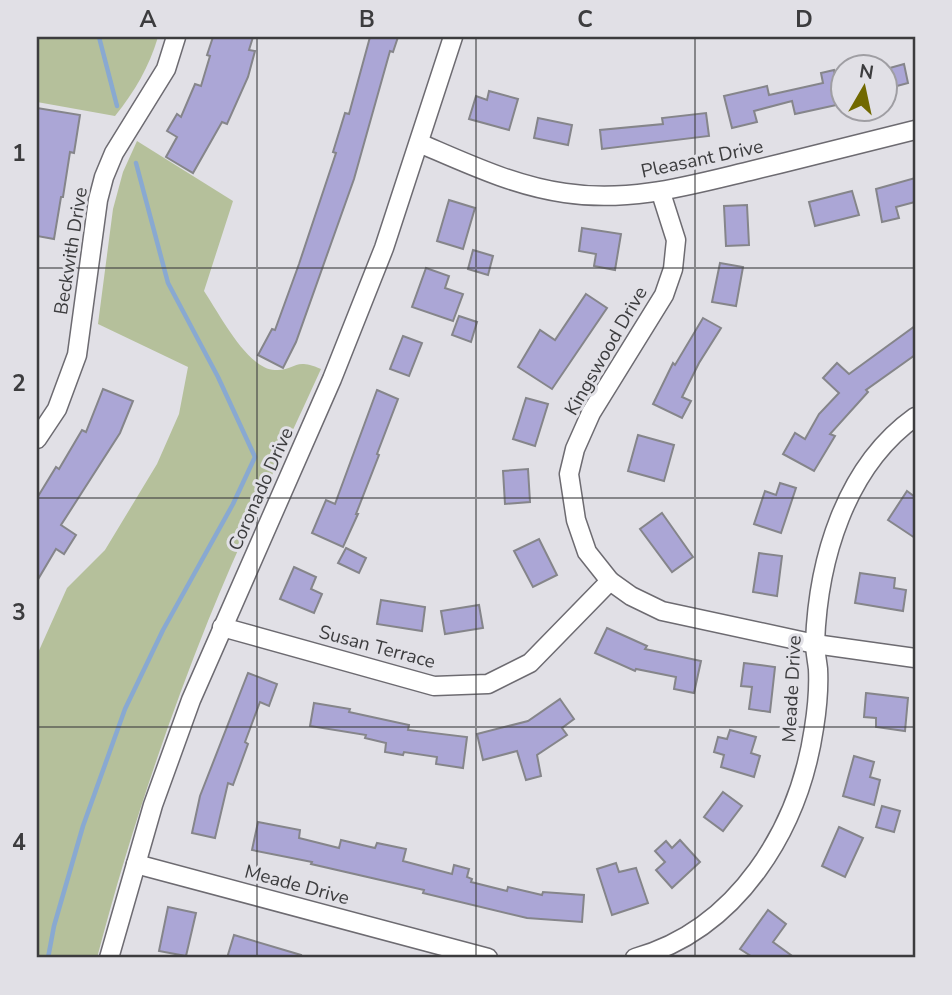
<svg xmlns="http://www.w3.org/2000/svg" width="952" height="995" font-family="'Nunito Sans',sans-serif">
<style>
.green{fill:#b5c09b}
.lines{fill:none;stroke-linecap:round;stroke-linejoin:round}
.stream{stroke:#89a9d1;stroke-width:4.5}
.building{fill:#aba6d6;stroke:#85858a;stroke-width:2}
.minor-casing{stroke:#6d6b71;stroke-width:21}
.minor{stroke:#fff;stroke-width:18}
.grid{fill:none;stroke:#3c3c3e;stroke-width:2;stroke-opacity:0.55}
.labels{text-anchor:middle;dominant-baseline:central;stroke-width:6;stroke-linejoin:round;paint-order:stroke}
.street-label{font-size:19px;fill:#3c3c3e;stroke:#e1e0e6}
.neatline{fill:none;stroke:#3c3c3e;stroke-width:2.5}
.grid-label{font-size:23px;text-anchor:middle;font-weight:bold;fill:#3c3c3e}
</style>
<rect width="100%" height="100%" fill="#e1e0e6"/>
<g class="green">
<path d="M37,37H158C149,67 135,91 115,116L37,102Z"/>
<path d="M137,141L233,201L204,291C219,313 247,369 275,370C297,371 292,357 321,369C283,453 242,536 208,621C164,731 127,843 97,958H37V655L67,588L105,550L157,464L179,414L188,367L98,324L113,209L123,172Z"/>
</g>
<g class="lines">
<g class="stream">
<polyline points="99,37 117,106"/>
<polyline points="48,958 54,926 83,826 125,709 163,630 233,504 255,457 218,377 168,283 136,163"/>
</g>
</g>
<g class="building">
<polygon points="213,37 253,37 249,50 255,51 248,77 227,124 222,122 193,173 166,157 177,137 167,131 177,114 181,117 195,84 201,86 210,56 207,55"/>
<polygon points="370,37 398,37 393,52 390,51 354,179 296,342 283,368 258,355 272,329 275,330 299,264 336,153 333,152 345,113 349,114"/>
<polygon points="904,64 908,83 886,89 886,69"/>
<polygon points="834,70 841,104 795,114 792,101 754,111 757,122 732,128 724,96 767,86 769,95 823,83 821,73"/>
<polygon points="489,91 518,99 509,130 469,119 476,96 487,100"/>
<polygon points="37,108 80,115 74,153 70,152 63,197 61,197 54,239 37,236"/>
<polygon points="706,113 709,136 602,149 600,130 663,124 662,118"/>
<polygon points="538,118 572,125 568,145 534,138"/>
<polygon points="915,178 915,202 896,207 899,218 882,222 876,189"/>
<polygon points="852,191 859,215 815,226 809,202"/>
<polygon points="449,200 475,208 463,249 437,241"/>
<polygon points="747,205 749,245 726,246 724,206"/>
<polygon points="582,228 621,234 615,270 594,266 596,254 579,251"/>
<polygon points="473,250 493,256 488,275 468,269"/>
<polygon points="720,263 743,267 736,306 712,302"/>
<polygon points="426,268 449,276 445,288 463,294 453,321 412,307"/>
<polygon points="586,294 607,308 552,389 518,367 540,330 555,340"/>
<polygon points="459,316 477,322 471,342 452,335"/>
<polygon points="703,318 721,328 699,363 682,397 691,401 682,418 653,404 673,363 675,365"/>
<polygon points="915,326 915,355 866,390 868,392 830,434 835,436 814,471 783,454 795,433 805,439 819,414 839,393 823,378 837,363 849,374"/>
<polygon points="403,336 422,343 409,376 390,369"/>
<polygon points="103,389 133,401 120,433 61,525 76,535 64,554 56,549 37,581 37,498 56,467 59,469 82,430 86,432"/>
<polygon points="377,390 398,399 377,454 379,455 356,514 358,514 343,547 312,533 326,500 335,504"/>
<polygon points="526,398 548,404 535,446 513,439"/>
<polygon points="638,435 674,445 664,481 628,471"/>
<polygon points="528,469 530,502 505,504 503,471"/>
<polygon points="780,483 796,488 781,533 754,524 765,491 776,495"/>
<polygon points="907,491 915,497 915,538 888,520"/>
<polygon points="662,513 693,557 672,572 640,529"/>
<polygon points="539,539 557,575 533,587 514,551"/>
<polygon points="346,548 366,558 359,573 338,563"/>
<polygon points="759,553 782,556 777,596 753,592"/>
<polygon points="294,567 316,577 311,589 322,594 314,613 280,599"/>
<polygon points="860,573 895,578 894,588 906,590 903,611 855,603"/>
<polygon points="381,600 425,607 422,631 377,624"/>
<polygon points="479,605 483,628 445,634 441,611"/>
<polygon points="607,628 647,646 645,649 701,661 694,693 674,689 676,677 636,669 635,671 595,653"/>
<polygon points="744,663 775,667 770,712 749,709 752,687 741,686"/>
<polygon points="248,673 277,684 269,706 260,702 245,742 248,744 233,785 228,783 215,838 192,833 200,796"/>
<polygon points="866,693 908,698 905,731 876,727 876,718 864,717"/>
<polygon points="560,699 574,719 562,728 567,735 537,755 541,776 526,780 517,751 483,760 477,734 528,721"/>
<polygon points="314,703 350,709 349,712 409,725 408,730 467,737 463,768 436,764 437,757 404,752 403,755 385,752 386,743 365,738 366,735 310,726"/>
<polygon points="730,730 756,737 751,753 760,756 754,777 721,767 724,755 714,752 718,737 727,739"/>
<polygon points="854,756 874,762 870,777 880,780 874,805 843,796"/>
<polygon points="723,792 742,806 723,831 704,817"/>
<polygon points="882,806 900,811 894,832 876,827"/>
<polygon points="258,822 300,830 299,838 339,848 341,840 375,848 377,843 406,849 403,861 452,874 454,865 469,869 467,877 472,879 471,882 507,891 508,887 542,895 543,892 584,895 582,922 527,918 423,893 424,890 311,864 312,862 252,850"/>
<polygon points="839,827 863,838 845,877 822,866"/>
<polygon points="680,840 700,862 672,888 656,870 665,862 655,851 666,841 672,848"/>
<polygon points="616,863 619,872 636,868 648,903 612,915 597,869"/>
<polygon points="168,907 196,913 186,956 159,951"/>
<polygon points="768,910 786,924 773,942 795,958 754,958 740,949"/>
<polygon points="234,935 301,955 300,958 227,958"/>
</g>
<g class="lines">
<defs>
<g id="minor">
<path d="M419,143C466,163 514,186 565,193C631,203 691,185 754,170C808,157 862,143 915,130"/>
<polyline points="661,193 676,240 673,269 664,295 591,413 575,449 569,474 576,520 587,552 610,581 631,596 662,611 815,644 915,658"/>
<polyline points="37,439 57,409 77,355 98,200 104,177 114,153 166,69 176,37"/>
<polyline points="222,627 434,686 488,684 530,663 610,581"/>
<polyline points="136,864 488,958"/>
<polyline points="109,958 153,805 191,700 332,379 384,248 453,37"/>
<path d="M635,958C738,929 799,829 814,728C817,709 819,688 818,669C817,660 815,651 815,643C818,560 845,467 915,417"/>
</g>
</defs>
<use href="#minor" class="minor-casing"/>
<use href="#minor" class="minor"/>
</g>
<path class="grid" d="M257,37V958M476,37V958M695,37V958M37,268H915M37,498H915M37,727H915"/>
<g class="labels">
<g class="street-label">
<text transform="translate(702 159) rotate(-12)">Pleasant Drive</text>
<text transform="translate(71 251) rotate(-81)">Beckwith Drive</text>
<text transform="translate(606 351) rotate(-60)">Kingswood Drive</text>
<text transform="translate(261 489) rotate(-66)">Coronado Drive</text>
<text transform="translate(377 647) rotate(15)">Susan Terrace</text>
<text transform="translate(792 689) rotate(-87)">Meade Drive</text>
<text transform="translate(297 885) rotate(15)">Meade Drive</text>
</g>
</g>
<rect width="952" height="995" fill="none" stroke="#e1e0e6" stroke-width="77"/>
<g transform="translate(864 88) rotate(9)"><circle r="33" fill="#e1e0e6" stroke="#9f9ea3" stroke-width="2"/>
<path d="M0-5L12 26L0 18L-12 26Z" fill="#716900"/>
<text y="-10" font-size="19" font-weight="bold" text-anchor="middle" fill="#3c3c3e">N</text>
</g>
<rect x="38" y="38" width="876" height="918" class="neatline"/>
<g class="grid-label">
<text x="148" y="27">A</text>
<text x="367" y="27">B</text>
<text x="585" y="27">C</text>
<text x="804" y="27">D</text>
<text x="19" y="161">1</text>
<text x="19" y="391">2</text>
<text x="19" y="620">3</text>
<text x="19" y="850">4</text>
</g>
</svg>
